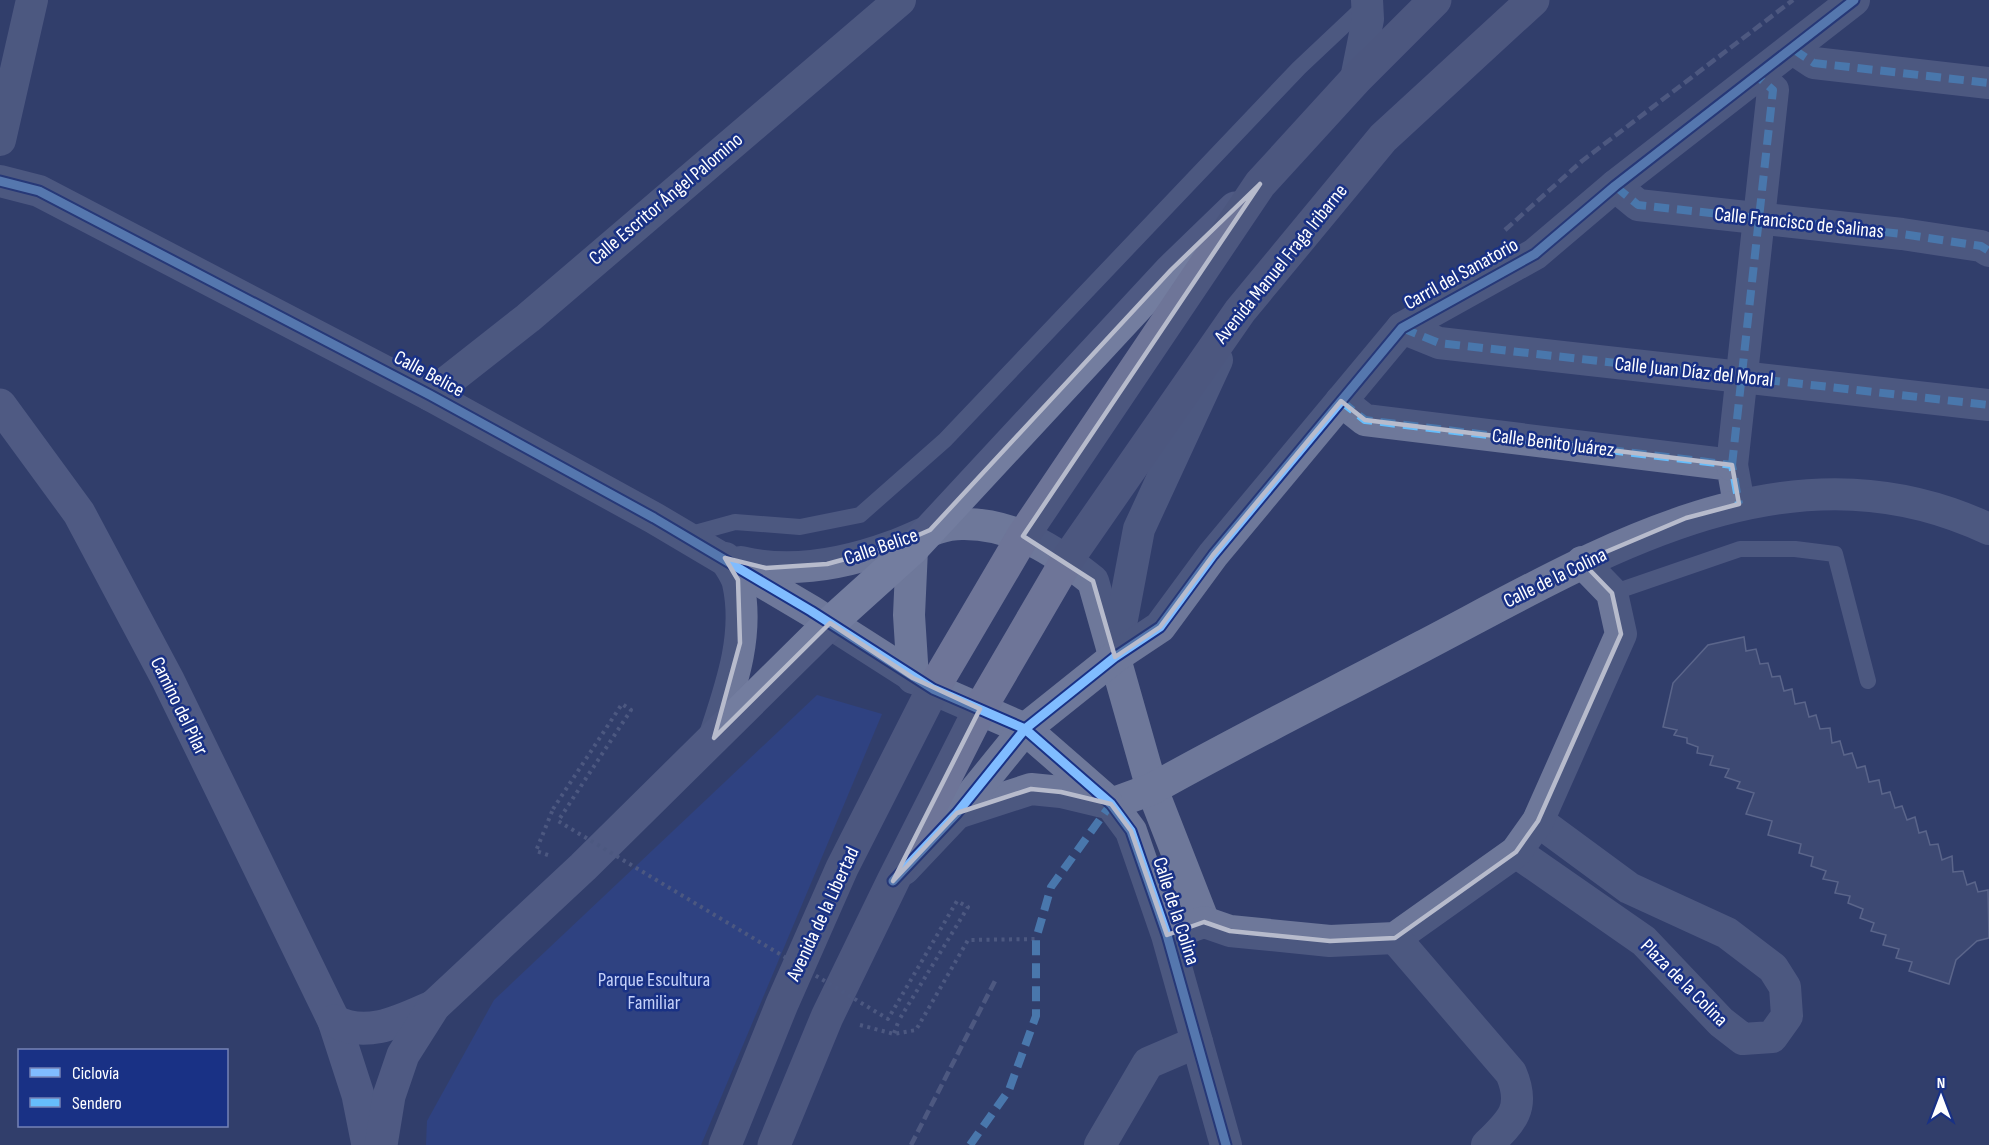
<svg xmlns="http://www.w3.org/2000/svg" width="1989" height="1145" font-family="'Sofia Sans Condensed',sans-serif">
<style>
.green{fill:#2d489c}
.building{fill:#4c577c;stroke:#8c94b0;stroke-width:1.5}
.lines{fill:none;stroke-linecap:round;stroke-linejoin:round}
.path{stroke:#6e789a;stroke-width:4;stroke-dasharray:3 4.5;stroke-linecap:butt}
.lane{stroke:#6e789a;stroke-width:16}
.street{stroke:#6e789a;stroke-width:32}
.secondary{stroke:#737d9f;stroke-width:33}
.primary{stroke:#6e7598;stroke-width:33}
.rail{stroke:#6f799a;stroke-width:4.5;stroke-dasharray:10 4.5;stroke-linecap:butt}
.path-bridge{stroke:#6e789a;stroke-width:4;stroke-dasharray:3 4.5;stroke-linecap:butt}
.quiet{stroke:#66bdfb;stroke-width:8;stroke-dasharray:15 8;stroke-linecap:butt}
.cycleway-casing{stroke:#193185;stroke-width:13}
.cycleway{stroke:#80bcff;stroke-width:9}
.marked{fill:none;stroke:#b7bbcc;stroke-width:4.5;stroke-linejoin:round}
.labels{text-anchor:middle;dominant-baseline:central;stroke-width:5;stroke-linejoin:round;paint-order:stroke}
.street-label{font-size:20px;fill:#fff;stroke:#193185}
.park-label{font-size:20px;fill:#c5d1f9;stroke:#193185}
</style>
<rect width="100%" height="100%" fill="#323e6c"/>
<polygon class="green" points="817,695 882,714 701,1145 426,1145 427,1121 494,1000"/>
<polygon class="building" points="1744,637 1746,651 1756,649 1760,664 1768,663 1772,677 1780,676 1784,691 1792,689 1795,704 1805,702 1809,717 1816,715 1820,729 1830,728 1832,743 1840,741 1844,755 1852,753 1857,768 1865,766 1869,782 1879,780 1882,794 1890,792 1895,808 1902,806 1907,820 1915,817 1919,833 1926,831 1930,845 1938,844 1942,860 1952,856 1953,872 1963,871 1967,885 1975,882 1978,892 1988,890 1989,938 1977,941 1956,960 1949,984 1909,971 1912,962 1896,958 1899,949 1883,945 1886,935 1871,931 1874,923 1860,918 1863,909 1848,903 1850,896 1835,893 1838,882 1823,879 1826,871 1811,866 1813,857 1799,853 1801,844 1768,835 1772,821 1746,814 1754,793 1737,788 1740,782 1725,777 1729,769 1710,765 1713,756 1697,753 1698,747 1687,743 1687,738 1674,735 1677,730 1663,727 1673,683 1708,645"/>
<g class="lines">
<g class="path">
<polyline points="548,855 536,851 553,809"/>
<polyline points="860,1025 894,1034 916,1030 968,940 1036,939"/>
<polyline points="894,1033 899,1020"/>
</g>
<g class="lane">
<polyline points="684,536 735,522 800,527 860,515 945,440 1299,68 1368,3"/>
<polyline points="1612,593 1740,549 1795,549 1835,554 1868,681"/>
</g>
<g class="street">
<polyline points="1793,49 1814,63 1989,83"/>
<polyline points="1356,79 1368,19 1367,0"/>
<polyline points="0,140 32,0"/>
<polyline points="0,181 39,191 430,395 654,518 811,611 933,689 1025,729 1111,804 1131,831 1167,935 1226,1145"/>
<polyline points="1615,186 1638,205 1902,234 1981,246 1989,251"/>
<polyline points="1402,328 1439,343 1989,405"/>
<polyline points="430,395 528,318 900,0"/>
<polyline points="1341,401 1365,420 1732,465 1739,504"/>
<polyline points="1732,465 1773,90 1757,76"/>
<polyline points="912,549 909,615 913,678"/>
<path d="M741,562C791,574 844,564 893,546C916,538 937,524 962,524C1013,523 1056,551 1093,581L1152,789L1204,922"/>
<polyline points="1116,651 1139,529 1217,360"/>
<path d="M714,738C730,689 750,636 738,583C736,574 729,566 725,558"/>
<path d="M1111,804L1152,789C1241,739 1332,694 1423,646C1599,554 1787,434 1989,529"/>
<polyline points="957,813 1031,789 1061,792 1107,803"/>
<polyline points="1516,852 1644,941 1721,1022 1743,1039 1772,1037 1787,1016 1785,987 1773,968 1727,933 1629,888 1538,821"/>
<polyline points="904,869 957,813 1025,729 1115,657 1160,627 1213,555 1402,328 1535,254 1615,186 1854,0"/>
<polyline points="1184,929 1204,922 1230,931 1330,941 1395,938 1516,852 1538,821 1621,634 1612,593 1582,562"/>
<path d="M1395,938L1511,1073C1526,1108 1512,1121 1487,1145"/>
<polyline points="1100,1145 1148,1063 1197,1042"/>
</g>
<g class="secondary">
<polyline points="0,405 79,513 168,680 334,1021 358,1095 368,1145"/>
<path d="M334,1021C367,1039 402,1020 434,1006"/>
<polyline points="381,1145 389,1096 403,1055 434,1006 583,867 830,623 912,549 1171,270 1235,208"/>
</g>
<g class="primary">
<polyline points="725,1145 782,1004 842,868 933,689 1023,536 1260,184 1356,79 1435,0"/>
<polyline points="774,1145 827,1017 893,881 980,709 1067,560 1240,311 1383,138 1533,0"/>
</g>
<g class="rail">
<polyline points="1505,230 1582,161 1793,0"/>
<polyline points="911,1145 995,981"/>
</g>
<polyline class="path-bridge" points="553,809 622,704 631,710 558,821 888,1019 957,901 968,907 899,1020"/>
<g class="quiet">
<polyline points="1793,49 1814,63 1989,83"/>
<polyline points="1615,186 1638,205 1902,234 1981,246 1989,251"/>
<polyline points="1402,328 1439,343 1989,405"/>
<polyline points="1341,401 1365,420 1732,465 1739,504"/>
<polyline points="1732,465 1773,90 1757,76"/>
<polyline points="970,1145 1009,1090 1036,1016 1036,939 1051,887 1111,804"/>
</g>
<defs>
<g id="cycleway">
<polyline points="0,181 39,191 430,395 654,518 811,611 933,689 1025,729 1111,804 1131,831 1167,935 1226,1145"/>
<polyline points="893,881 957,813 1025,729 1115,657 1160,627 1213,555 1402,328 1535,254 1615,186 1854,0"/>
</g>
</defs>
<use href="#cycleway" class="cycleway-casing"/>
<use href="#cycleway" class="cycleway"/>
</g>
<path d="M0 0H1989V1145H0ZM1260,184L1023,536L1093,581L1115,657L1160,627L1213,555L1341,401L1365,420L1732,465L1739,504L1686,518L1582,562L1612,593L1621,634L1538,821L1516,852L1395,938L1330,941L1230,931L1204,922L1167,935L1131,831L1111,804L1061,792L1031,789L957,813L893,881L980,709L913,678L830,623L714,738L740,643L738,580L725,558L766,568L827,564L893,546L930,530L1171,270Z" fill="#323e6c" fill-opacity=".55" fill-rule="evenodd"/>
<path class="marked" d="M1260,184L1023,536L1093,581L1115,657L1160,627L1213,555L1341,401L1365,420L1732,465L1739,504L1686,518L1582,562L1612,593L1621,634L1538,821L1516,852L1395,938L1330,941L1230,931L1204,922L1167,935L1131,831L1111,804L1061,792L1031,789L957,813L893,881L980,709L913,678L830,623L714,738L740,643L738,580L725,558L766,568L827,564L893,546L930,530L1171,270Z"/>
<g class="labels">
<g class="street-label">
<text transform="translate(666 199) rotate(-40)">Calle Escritor Ángel Palomino</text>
<text transform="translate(1799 223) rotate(6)">Calle Francisco de Salinas</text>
<text transform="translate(1281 264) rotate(-51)">Avenida Manuel Fraga Iribarne</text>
<text transform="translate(1461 274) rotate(-29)">Carril del Sanatorio</text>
<text transform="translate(1694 372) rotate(6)">Calle Juan Díaz del Moral</text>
<text transform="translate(429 374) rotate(28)">Calle Belice</text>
<text transform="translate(1553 443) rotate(7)">Calle Benito Juárez</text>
<text transform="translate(881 547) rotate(-19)">Calle Belice</text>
<text transform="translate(1555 578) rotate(-26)">Calle de la Colina</text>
<text transform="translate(179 706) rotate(64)">Camino del Pilar</text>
<text transform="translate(1176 911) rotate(72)">Calle de la Colina</text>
<text transform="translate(823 914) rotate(-65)">Avenida de la Libertad</text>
<text transform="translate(1684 983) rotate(45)">Plaza de la Colina</text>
</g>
<g class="park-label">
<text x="654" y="980">Parque Escultura<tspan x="654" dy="23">Familiar</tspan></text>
</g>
</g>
<rect x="18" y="1049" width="210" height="78" fill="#193185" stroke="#7583b6" stroke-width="1.5"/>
<rect x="30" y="1068" width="30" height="9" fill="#80bcff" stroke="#7583b6" stroke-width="1.5"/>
<text x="72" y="1079" font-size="18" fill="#ffffff">Ciclovía</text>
<rect x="30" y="1098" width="30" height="9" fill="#66bdfb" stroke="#7583b6" stroke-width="1.5"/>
<text x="72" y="1109" font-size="18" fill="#ffffff">Sendero</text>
<g transform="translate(1941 1097)" stroke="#193185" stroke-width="4.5" paint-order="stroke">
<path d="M0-4.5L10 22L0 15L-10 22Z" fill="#ffffff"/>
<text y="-9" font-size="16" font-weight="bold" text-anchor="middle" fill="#ffffff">N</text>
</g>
</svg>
